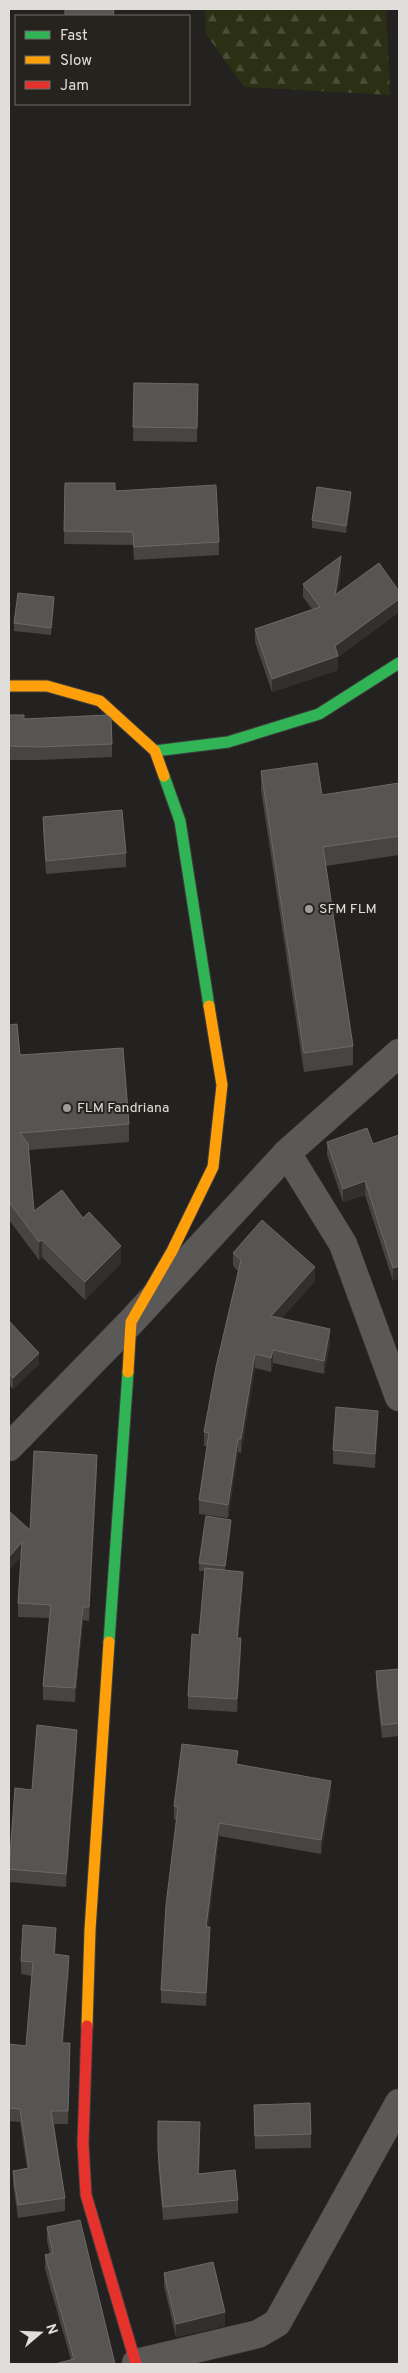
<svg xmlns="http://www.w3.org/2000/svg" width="408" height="2373" font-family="Overpass,sans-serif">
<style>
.forest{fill:url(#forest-firs)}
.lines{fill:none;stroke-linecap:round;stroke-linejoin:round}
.street-casing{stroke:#3f3e3c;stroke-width:29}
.fast-casing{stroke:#3f3e3c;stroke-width:13}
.slow-casing{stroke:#3f3e3c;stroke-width:13}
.jam-casing{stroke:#3f3e3c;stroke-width:13}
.street{stroke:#5b5957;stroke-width:28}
.fast{stroke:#30b455;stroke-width:11}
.slow{stroke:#ff9f0a;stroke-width:11}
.jam{stroke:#e5322d;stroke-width:11}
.wall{fill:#464542}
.shaded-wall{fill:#31302e}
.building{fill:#565553;stroke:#6c6a68}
.poi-dot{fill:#9e9c99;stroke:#26221e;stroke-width:2}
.labels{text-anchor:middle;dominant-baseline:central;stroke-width:4;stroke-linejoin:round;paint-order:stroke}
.poi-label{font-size:14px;fill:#e0deda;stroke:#26221e;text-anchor:start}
</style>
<defs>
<pattern id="forest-firs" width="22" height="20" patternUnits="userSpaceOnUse" patternTransform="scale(1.25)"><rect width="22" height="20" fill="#2b3015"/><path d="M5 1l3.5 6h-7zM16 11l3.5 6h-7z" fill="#494e36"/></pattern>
</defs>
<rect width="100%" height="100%" fill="#242220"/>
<polygon class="forest" points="205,9 386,9 390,95 244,87 206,34"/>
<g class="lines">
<defs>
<g id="street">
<polyline points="287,1153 343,1244 399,1397"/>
<polyline points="9,1447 131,1322 287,1153 399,1053"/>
<polyline points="136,2363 258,2334 277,2323 399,2103"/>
</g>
<g id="fast">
<polyline points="155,751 228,742 319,714 399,663"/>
<polyline points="164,776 180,821 209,1006"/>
<polyline points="109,1642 128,1372"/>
</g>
<g id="slow">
<polyline points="9,686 47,686 100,701 155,751 164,776"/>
<polyline points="128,1372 131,1322 172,1251 213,1167 222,1085 209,1006"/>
<polyline points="87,2026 90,1930 109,1642"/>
</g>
<polyline id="jam" points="87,2026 83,2144 86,2195 136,2364"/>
</defs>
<use href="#street" class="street-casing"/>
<use href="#fast" class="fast-casing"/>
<use href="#slow" class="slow-casing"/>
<use href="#jam" class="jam-casing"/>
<use href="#street" class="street"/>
<use href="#fast" class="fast"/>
<use href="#slow" class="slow"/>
<use href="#jam" class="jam"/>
</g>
<g class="wall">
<polygon points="134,383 198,384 197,442 133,441"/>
<polygon points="65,483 115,491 219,542 219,555 134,560 133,545 64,544"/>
<polygon points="351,500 346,533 312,528 312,520"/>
<polygon points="341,570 337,594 399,591 399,612 338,657 338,670 272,692 255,642 255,629 312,609 303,597 303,584"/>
<polygon points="54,605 51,635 14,631 14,623"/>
<polygon points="9,715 24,719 112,744 112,757 39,760 9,760"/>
<polygon points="261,771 322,795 399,783 399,855 326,866 353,1046 353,1065 304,1072 261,790"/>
<polygon points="43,817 126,853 126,867 46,874 43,830"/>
<polygon points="9,1025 20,1055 129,1124 129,1142 29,1150 34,1211 83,1218 121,1263 85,1300 42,1257 39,1260 9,1220"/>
<polygon points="399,1135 393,1281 365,1195 343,1202 327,1155 327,1142 373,1144"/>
<polygon points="233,1253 315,1281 281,1319 330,1343 324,1374 273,1363 271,1372 255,1368 241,1453 238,1452 228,1518 199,1514 199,1500 207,1446 204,1446 204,1432 238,1271 233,1266"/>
<polygon points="9,1321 39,1364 13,1389 9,1385"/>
<polygon points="378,1424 375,1468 333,1464 333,1450"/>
<polygon points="97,1469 89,1621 83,1620 75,1702 43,1700 43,1686 49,1618 18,1617 18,1603 30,1530"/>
<polygon points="231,1528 225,1570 243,1585 238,1638 241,1651 237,1712 188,1709 188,1696 199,1635 205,1571 199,1571 199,1563"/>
<polygon points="399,1669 399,1736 382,1738 376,1685 376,1671"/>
<polygon points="77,1743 66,1887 9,1882 9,1869 32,1790"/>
<polygon points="238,1764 331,1794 321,1854 219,1836 208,1927 210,1940 206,2006 161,2003 161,1990 176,1820 174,1820 174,1806"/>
<polygon points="56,1941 55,1955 69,1969 63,2043 70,2057 68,2124 54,2124 65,2198 65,2211 18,2218 13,2184 13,2171 27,2168 20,2122 9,2121 9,2044 26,2046 32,1976 21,1974 21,1961"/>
<polygon points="254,2105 311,2134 311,2148 255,2149"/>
<polygon points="158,2121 200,2136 199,2174 238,2200 238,2213 163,2220 158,2164"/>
<polygon points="47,2227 115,2364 71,2360 45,2269 45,2255 50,2254 47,2241"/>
<polygon points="164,2273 225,2326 176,2337 164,2286"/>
</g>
<g class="shaded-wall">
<polygon points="351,492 351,500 346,533 346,526"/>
<polygon points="341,556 341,570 335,609 335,595"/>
<polygon points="54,597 54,605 51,635 51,628"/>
<polygon points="399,599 399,612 338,657 338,670 272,692 272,679 335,646"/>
<polygon points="365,1181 365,1195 343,1202 343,1189"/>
<polygon points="42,1240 42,1257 39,1260 39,1242"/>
<polygon points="121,1246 121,1263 85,1300 85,1282"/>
<polygon points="399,1266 399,1279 393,1281 393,1268"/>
<polygon points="315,1267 315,1281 271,1330 271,1316"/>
<polygon points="330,1329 330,1343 324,1374 324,1361"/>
<polygon points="273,1350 273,1363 271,1372 271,1358"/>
<polygon points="39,1353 39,1364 13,1389 13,1378"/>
<polygon points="255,1354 255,1368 241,1453 241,1439"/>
<polygon points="378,1411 378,1424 375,1468 375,1454"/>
<polygon points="238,1439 238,1452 228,1518 228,1505"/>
<polygon points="97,1455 97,1469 89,1621 89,1607"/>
<polygon points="231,1520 231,1528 225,1574 225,1566"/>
<polygon points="22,1542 22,1556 9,1570 9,1557"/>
<polygon points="243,1572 243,1585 237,1651 237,1638"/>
<polygon points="83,1607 83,1620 75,1702 75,1688"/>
<polygon points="241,1638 241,1651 237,1712 237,1699"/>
<polygon points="77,1730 77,1743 66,1887 66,1874"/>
<polygon points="331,1781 331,1794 321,1854 321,1840"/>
<polygon points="219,1823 219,1836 206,1940 206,1927"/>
<polygon points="210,1927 210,1940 206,2006 206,1993"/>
<polygon points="56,1928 56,1941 54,1968 54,1954"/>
<polygon points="69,1956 69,1969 62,2057 62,2043"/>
<polygon points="225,2312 225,2326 176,2337 176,2324"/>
</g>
<g class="building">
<polygon points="65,9 114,9 113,16 65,16"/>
<polygon points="134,383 198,384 197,428 133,427"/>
<polygon points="65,483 115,483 115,491 216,485 219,542 134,547 133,532 64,531"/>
<polygon points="317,487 351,492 346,526 312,520"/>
<polygon points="341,556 335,595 379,563 399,591 399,599 335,646 338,656 272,679 255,629 320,607 303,584"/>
<polygon points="18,593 54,597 51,628 14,623"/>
<polygon points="9,715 24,715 24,719 107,715 111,718 112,744 39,747 9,746"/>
<polygon points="317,763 322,795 399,783 399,836 323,847 353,1046 304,1053 261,771"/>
<polygon points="122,810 126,853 46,861 43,817"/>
<polygon points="17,1024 20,1055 123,1048 129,1124 20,1133 28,1144 34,1211 62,1190 83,1218 89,1212 121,1246 85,1282 42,1240 39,1242 9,1202 9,1025"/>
<polygon points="367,1128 373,1144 399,1135 399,1266 393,1268 365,1181 343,1189 327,1142"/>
<polygon points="262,1220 315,1267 271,1316 330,1329 324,1361 273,1350 271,1358 255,1354 241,1439 238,1439 228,1505 199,1500 209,1433 204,1432 216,1367 241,1260 233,1253"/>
<polygon points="9,1321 39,1353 13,1378 9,1373"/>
<polygon points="336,1407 378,1411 375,1454 333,1450"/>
<polygon points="34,1451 97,1455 89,1607 83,1607 75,1688 43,1686 51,1605 18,1603 22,1542 9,1557 9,1511 30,1530"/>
<polygon points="206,1516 231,1520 225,1566 199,1563"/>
<polygon points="205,1568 243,1572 237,1638 241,1638 237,1699 188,1696 192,1634 199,1635"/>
<polygon points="399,1669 399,1723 382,1725 376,1671"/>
<polygon points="37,1725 77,1730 66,1874 9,1869 15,1788 32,1790"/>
<polygon points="182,1744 238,1751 236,1764 331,1781 321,1840 219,1823 206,1927 210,1927 206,1993 161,1990 166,1905 178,1807 174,1806"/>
<polygon points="23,1925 56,1928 54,1954 69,1956 62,2043 70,2043 68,2111 51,2111 65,2198 18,2205 13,2171 29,2168 20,2109 9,2108 9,2044 26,2046 33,1962 21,1961"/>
<polygon points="310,2103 311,2134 255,2136 254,2105"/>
<polygon points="158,2121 200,2122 198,2174 235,2170 238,2200 163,2207 158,2150"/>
<polygon points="80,2220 115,2364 55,2364 74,2359 45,2255 53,2253 47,2227"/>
<polygon points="213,2262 225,2312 176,2324 164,2273"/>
</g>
<g class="poi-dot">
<circle cx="309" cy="909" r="5"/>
<circle cx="67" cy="1108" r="5"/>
</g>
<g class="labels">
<g class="poi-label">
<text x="319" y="909">SFM FLM</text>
<text x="77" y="1108">FLM Fandriana</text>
</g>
</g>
<rect width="408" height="2373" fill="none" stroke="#e0deda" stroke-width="20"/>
<rect x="15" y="15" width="175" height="90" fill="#26221e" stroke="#706d69"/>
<rect x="25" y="31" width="25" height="8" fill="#30b455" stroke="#706d69"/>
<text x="60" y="40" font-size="15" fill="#e0deda">Fast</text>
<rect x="25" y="56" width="25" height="8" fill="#ff9f0a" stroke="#706d69"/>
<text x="60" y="65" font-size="15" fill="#e0deda">Slow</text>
<rect x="25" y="81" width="25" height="8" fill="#e5322d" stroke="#706d69"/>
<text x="60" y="90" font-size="15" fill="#e0deda">Jam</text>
<g transform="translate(40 2333) rotate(71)" stroke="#26221e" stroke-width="4" paint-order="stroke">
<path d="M0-4L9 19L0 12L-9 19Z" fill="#e0deda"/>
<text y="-8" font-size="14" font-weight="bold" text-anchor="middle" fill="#e0deda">N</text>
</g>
</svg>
